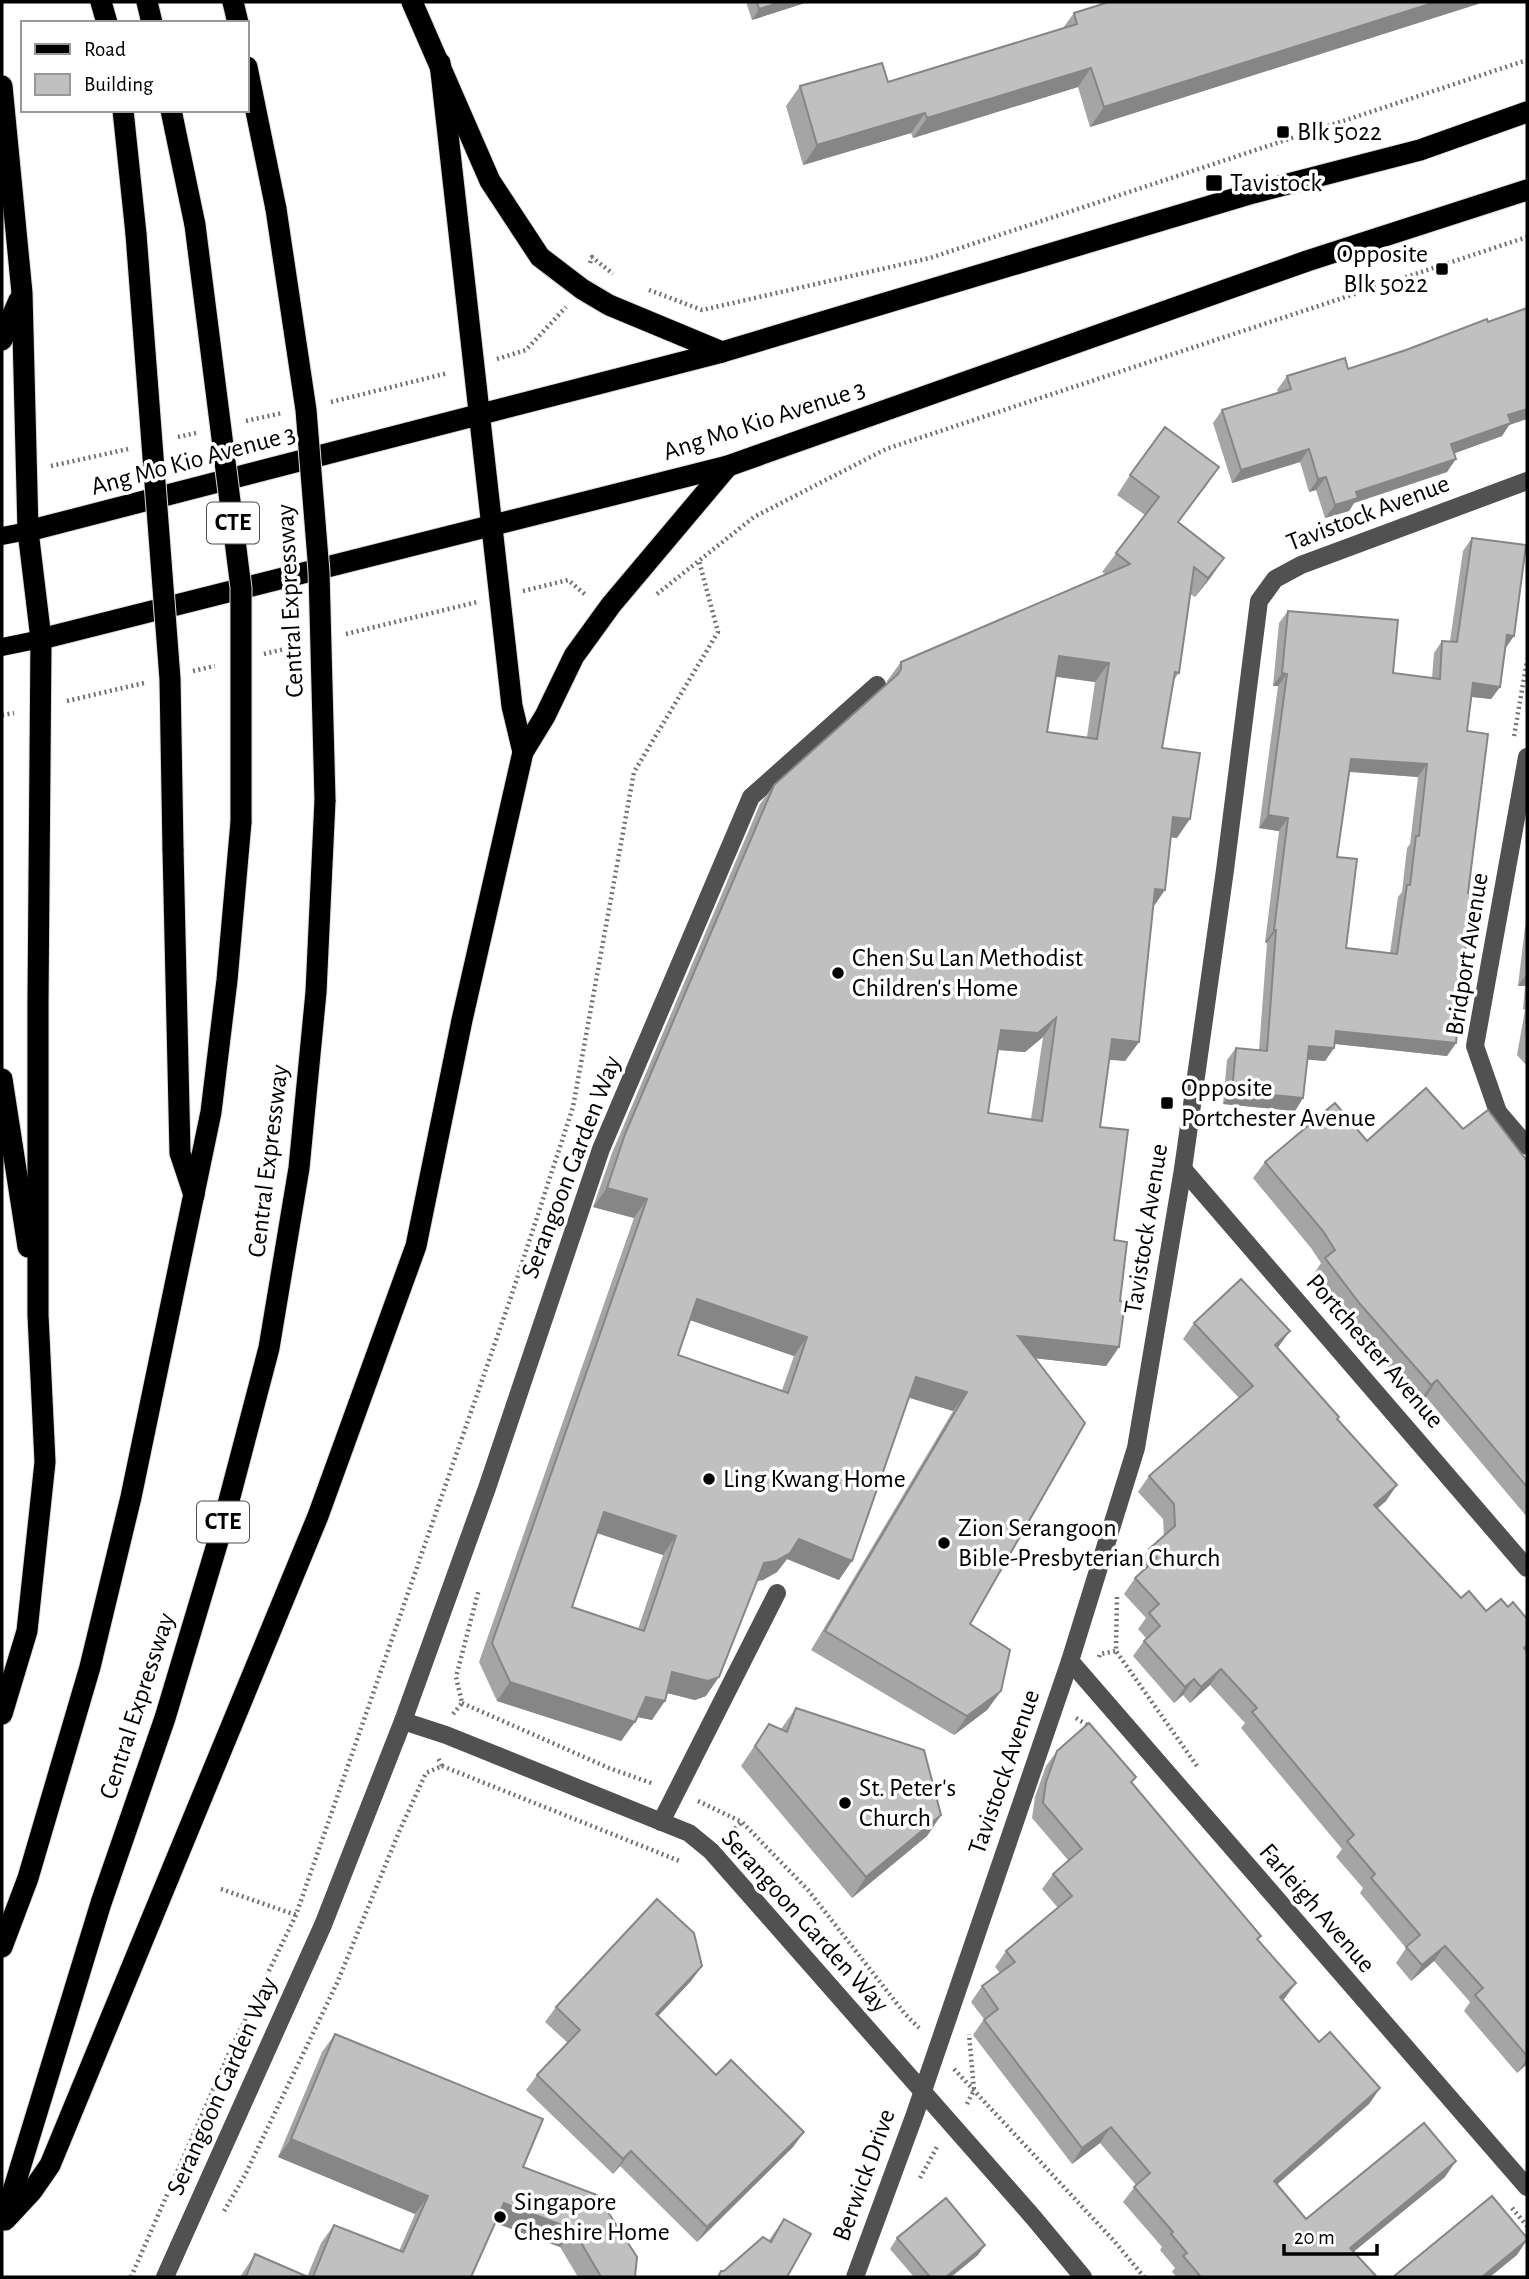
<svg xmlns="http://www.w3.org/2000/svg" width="1529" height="2279" font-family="'Alegreya Sans',sans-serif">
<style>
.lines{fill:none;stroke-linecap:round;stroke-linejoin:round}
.major-casing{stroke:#dbdbdb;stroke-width:19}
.highway-casing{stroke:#dbdbdb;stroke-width:23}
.path{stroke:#737373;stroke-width:4.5;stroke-dasharray:2 3.5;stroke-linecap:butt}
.minor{stroke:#515151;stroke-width:18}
.major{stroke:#000;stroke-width:18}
.highway{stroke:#000;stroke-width:21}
.highway-bridge-casing{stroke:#dbdbdb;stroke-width:23;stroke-linecap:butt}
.highway-bridge{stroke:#000;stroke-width:21}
.wall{fill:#a5a5a5;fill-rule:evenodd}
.shaded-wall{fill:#868686}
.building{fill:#c0c0c0;stroke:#868686;stroke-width:2;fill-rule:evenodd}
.poi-dot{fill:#000;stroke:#fff;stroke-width:2.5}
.labels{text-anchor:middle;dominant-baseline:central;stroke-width:7;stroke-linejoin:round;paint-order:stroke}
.shield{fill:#fff;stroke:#4c4c4c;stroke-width:2}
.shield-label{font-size:24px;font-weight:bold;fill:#000}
.poi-label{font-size:26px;fill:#000;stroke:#fff;text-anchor:start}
.street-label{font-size:26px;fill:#000;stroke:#fff}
</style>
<rect width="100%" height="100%" fill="#fff"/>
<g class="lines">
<defs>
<g id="major">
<polyline points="2,536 28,531"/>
<polyline points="2,647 41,639"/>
</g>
<g id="highway">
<polyline points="101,2 107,23"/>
<polyline points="147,2 152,23"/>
<polyline points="233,2 238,23"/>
<polyline points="412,2 490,181 540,257 582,289 609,305 722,352"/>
<polyline points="440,63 512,706 523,752"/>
<polyline points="247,67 276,209"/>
<polyline points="2,86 22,293 28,531 41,639 38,1002 38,1315 45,1462 27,1631 2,1714"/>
<polyline points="123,110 136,234"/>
<polyline points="171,110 195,225"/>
<polyline points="2,340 19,300"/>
<polyline points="28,531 722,352 1253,193 1420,150 1527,112"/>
<polyline points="41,639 728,466 1307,261 1527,190"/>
<polyline points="173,849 180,1153 194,1195"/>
<polyline points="2,1079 28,1247"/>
<polyline points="2,1947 28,1878 90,1667 131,1497 211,1112 227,980 241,822"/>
<polyline points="6,2214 101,1903 165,1718 221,1531 269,1348 299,1168 316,992 325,800"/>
<polyline points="5,2220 32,2191 50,2165 318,1516 416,1246 462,1020 523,752 545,716 574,656 611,605 728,466"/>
</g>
</defs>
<use href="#major" class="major-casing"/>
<use href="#highway" class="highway-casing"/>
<g class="path">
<polyline points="590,263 592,257 613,274"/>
<polyline points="649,290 702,310 930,258 1527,60"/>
<polyline points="497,359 526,350 566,307"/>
<polyline points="331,402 448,373"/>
<polyline points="246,421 282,413"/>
<polyline points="178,437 196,433"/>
<polyline points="51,466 128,449"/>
<polyline points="523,591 568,580 587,596"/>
<polyline points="657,594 754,517 886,449 1527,237"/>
<polyline points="346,634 477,602"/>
<polyline points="264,654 297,646"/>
<polyline points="193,671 215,666"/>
<polyline points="67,701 144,683"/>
<polyline points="2,715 14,713"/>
<polyline points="1514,736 1527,661"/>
<polyline points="1117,1597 1116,1651 1197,1766"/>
<polyline points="1099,1657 1100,1654 1116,1651"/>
<polyline points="462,1703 609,1768 654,1784"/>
<polyline points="453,1714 462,1703 456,1677 479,1589"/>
<polyline points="1076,1718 1092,1728"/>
<polyline points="442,1766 682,1862"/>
<polyline points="698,1801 742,1822 808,1890 905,2014 919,2028"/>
<polyline points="727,1836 742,1822"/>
<polyline points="221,1889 296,1915"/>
<polyline points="954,2069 1115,2242 1144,2277"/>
<polyline points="967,2104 974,2090 969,2034"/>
<polyline points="920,2178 938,2145"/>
<polyline points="1512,2208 1527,2226"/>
<polyline points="224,2211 245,2175 337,1983 399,1832 426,1773 442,1766 438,1758"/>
<polyline points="131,2277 230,2051 296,1915 511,1297 573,1107 634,772 718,632 699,561"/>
</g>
<g class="minor">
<polyline points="1527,757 1475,1046 1498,1112 1527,1146"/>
<polyline points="1183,1169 1527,1568"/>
<polyline points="1070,1661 1527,2187"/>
<polyline points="403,1721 446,1735 689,1833 711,1851 1033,2217 1083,2277"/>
<polyline points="661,1822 777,1593"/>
<polyline points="165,2277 323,1925 403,1721 487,1488 601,1149 751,797 877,685"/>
<polyline points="855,2277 915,2114 1070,1661 1136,1448 1183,1169 1225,870 1259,601 1275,579 1301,565 1527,481"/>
</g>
<use href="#major" class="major"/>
<use href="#highway" class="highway"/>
<defs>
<g id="highway-bridge">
<polyline points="276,209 306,410 319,572 325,800"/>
<polyline points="195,225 241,588 241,822"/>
<polyline points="136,234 170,679 173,849"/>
</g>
</defs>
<use href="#highway-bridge" class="highway-bridge-casing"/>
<use href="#highway-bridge" class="highway-bridge"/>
</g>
<g class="wall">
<polygon points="746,2 808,2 752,20"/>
<polygon points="1109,2 1484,2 1090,127 1078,87 913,138 911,133 803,165 786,106 800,86 888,82 1063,28 1074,13"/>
<polygon points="1527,308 1527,419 1509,425 1502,436 1454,453 1447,472 1354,503 1349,511 1325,518 1316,490 1309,492 1300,462 1232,483 1213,423 1222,410 1278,392 1277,390 1287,376 1348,369"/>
<path d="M1130,475L1206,486L1178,522L1211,577L1195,597L1190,594L1179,673L1173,681L1162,748L1177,838L1171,837L1153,907L1139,1042L1125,1061L1109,1059L1100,1127L1120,1301L1119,1347L1106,1366L1035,1358L970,1624L1001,1691L987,1710L954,1735L811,1650L953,1411L909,1397L839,1580L787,1559L777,1572L763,1580L757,1581L706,1696L695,1700L667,1693L652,1720L637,1717L621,1741L497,1701L479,1662L634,1218L593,1207L612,1153L760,804L774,785L888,684L887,681L901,662L1105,574L1102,572L1145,515L1117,495ZM1056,677L1095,682L1087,737L1047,732ZM1043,1037L1031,1119L988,1113L998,1050L1025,1052ZM690,1320L794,1356L782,1390L678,1355ZM597,1533L663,1555L638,1629L572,1607Z"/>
<path d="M1472,538L1505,649L1500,687L1491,699L1471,697L1467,731L1469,948L1466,947L1456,1043L1447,1056L1335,1044L1334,1048L1325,1061L1307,1059L1303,1098L1295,1111L1223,1104L1227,1060L1236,1048L1259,1050L1267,943L1265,942L1279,831L1259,828L1278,686H1273L1279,623L1288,611L1393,673L1432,678L1434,653L1442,641H1450L1463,551ZM1349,772L1418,777L1410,844L1407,848L1402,892L1398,897L1390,953L1346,948L1337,857Z"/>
<polygon points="1527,924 1527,1066 1517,1055 1525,1010 1523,1009 1525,986 1518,986 1525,927"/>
<polygon points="1463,1129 1527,1161 1527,1517 1426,1397 1419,1402 1348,1321 1313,1275 1321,1263 1311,1248 1253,1178 1265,1162 1367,1141"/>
<polygon points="1194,1323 1279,1346 1277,1348 1338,1419 1386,1501 1377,1508 1461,1598 1486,1611 1508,1607 1527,1619 1527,2064 1517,2073 1464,2011 1470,2002 1434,1961 1411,1981 1396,1963 1406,1948 1360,1893 1363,1888 1336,1857 1342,1849 1241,1728 1245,1723 1210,1685 1190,1703 1183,1695 1174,1703 1133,1656 1146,1638 1138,1629 1146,1618 1124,1594 1135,1578 1143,1571 1138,1565 1149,1549 1164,1536 1163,1519 1138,1492 1149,1476 1239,1398 1183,1339"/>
<polygon points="796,1708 941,1815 927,1836 852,1898 741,1766 769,1724 781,1729"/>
<polygon points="1057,1751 1132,1783 1258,1940 1285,1998 1283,2000 1319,2042 1380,2088 1369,2104 1277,2184 1306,2219 1445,2177 1354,2251 1377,2277 1177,2277 1172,2272 1175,2268 1160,2250 1162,2247 1123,2202 1136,2185 1100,2143 1072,2164 973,2035 984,2019 971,2002 982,1986 1000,1973 995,1967 1006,1951 1058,1908 1042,1889 1053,1874 1068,1860 1032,1818 1035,1797 1046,1766"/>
<polygon points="702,1966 691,1981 658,2016 716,2075 804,2132 793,2147 697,2242 620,2166 613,2174 526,2090 537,2075 568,2043 545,2022 556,2007"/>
<polygon points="335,2034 523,2167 635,2277 578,2277 560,2247 495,2223 471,2277 240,2277 255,2254 307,2277 321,2243 334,2225 399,2251 415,2214 278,2157 322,2052"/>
<polygon points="784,2219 787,2277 717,2277 721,2271 724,2271 769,2240"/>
<polygon points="897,2238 985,2245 978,2255 951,2277 914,2277 890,2249"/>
</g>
<g class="shaded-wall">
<polygon points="782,2 808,2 752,20 759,9"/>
<polygon points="1436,2 1484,2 1090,127 1104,107"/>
<polygon points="1091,68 1078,87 913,138 927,118"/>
<polygon points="925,113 911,133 803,165 817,145"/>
<polygon points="1527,409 1527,419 1509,425 1502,436 1442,458 1451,444 1508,415"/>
<polygon points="1309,449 1300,462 1232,483 1241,470"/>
<polygon points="1456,459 1447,472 1354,503 1349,511 1325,518 1335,505 1356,492"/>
<polygon points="1326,477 1316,490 1309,492 1318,479"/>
<polygon points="1224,558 1211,577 1195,597 1208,578"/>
<polygon points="1507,635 1514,636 1505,649"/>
<polygon points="1059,656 1109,663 1095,682 1046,675"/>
<polygon points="1282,673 1287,674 1278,686 1273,686"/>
<polygon points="1473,683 1500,687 1491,699 1464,696"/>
<polygon points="1351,759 1427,764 1418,777 1342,771"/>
<polygon points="1268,815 1288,818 1279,831 1259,828"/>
<polygon points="1173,817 1190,819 1177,838 1160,836"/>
<polygon points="1155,889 1165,890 1152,909"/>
<polygon points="1274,930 1276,930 1267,943 1265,942"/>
<polygon points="1467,933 1478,935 1469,948 1458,946"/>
<polygon points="1527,973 1527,983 1525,986 1518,986"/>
<polygon points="1056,1018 1043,1037 1025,1052 987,1049 1001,1030"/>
<polygon points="1336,1031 1456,1043 1447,1056 1327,1043"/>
<polygon points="1112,1039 1139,1042 1125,1061 1099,1059"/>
<polygon points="1309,1046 1334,1048 1325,1061 1300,1059"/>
<polygon points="1232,1091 1303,1098 1295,1111 1223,1104"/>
<polygon points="607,1188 647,1199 634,1218 593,1207"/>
<polygon points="697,1299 807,1337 794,1356 684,1318"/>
<polygon points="1290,1331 1279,1346 1264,1361 1275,1345"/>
<polygon points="1018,1336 1119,1347 1106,1366 1005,1355"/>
<polygon points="916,1377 967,1392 953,1411 903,1396"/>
<polygon points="1437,1380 1426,1397 1419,1402 1431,1385"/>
<polygon points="1397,1485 1386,1501 1363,1521 1374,1505"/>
<polygon points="604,1512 676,1536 663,1555 591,1531"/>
<polygon points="799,1539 852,1561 839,1580 787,1559 777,1572 763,1580 751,1582 764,1563"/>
<polygon points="1221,1669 1210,1685 1190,1703 1201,1687"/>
<polygon points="672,1672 719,1677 706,1696 695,1700 659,1691"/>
<polygon points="1194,1679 1183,1695 1174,1703 1185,1687"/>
<polygon points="510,1682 635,1722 621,1741 497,1701"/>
<polygon points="1001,1691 987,1710 954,1735 967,1716"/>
<polygon points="646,1697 665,1701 652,1720 632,1716"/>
<polygon points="941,1815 927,1836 852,1898 866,1877"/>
<polygon points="1445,1946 1434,1961 1411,1981 1422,1965"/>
<polygon points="702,1966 691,1981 645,2030 656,2014"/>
<polygon points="1296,1983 1285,1998 1269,2013 1280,1997"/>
<polygon points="1527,2059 1527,2064 1517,2073"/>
<polygon points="1380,2088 1369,2104 1264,2196 1274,2181"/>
<polygon points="1111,2127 1100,2143 1072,2164 1082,2148"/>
<polygon points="804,2132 793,2147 697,2242 707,2227"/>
<polygon points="291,2139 428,2196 415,2214 278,2157"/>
<polygon points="631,2151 620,2166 613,2174 623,2159"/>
<polygon points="1456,2161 1445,2177 1340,2263 1350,2248"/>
<polygon points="504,2203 573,2229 560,2247 491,2221"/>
<polygon points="1527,2240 1517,2255 1490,2277 1482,2277"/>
<polygon points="985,2245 978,2255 951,2277 946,2277"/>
</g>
<g class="building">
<polygon points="757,2 782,2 759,9"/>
<polygon points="1109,2 1436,2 1104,107 1091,68 927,118 925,113 817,145 800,86 882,63 888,82 1077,24 1074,13"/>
<polygon points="1527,308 1527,409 1508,415 1511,423 1451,444 1456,459 1356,492 1358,498 1335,505 1326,477 1318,479 1309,449 1241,470 1222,410 1291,389 1287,376 1345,358 1348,369 1406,350 1487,319 1488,322"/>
<path d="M1165,427L1219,467L1178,522L1224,558L1208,578L1194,567L1179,673L1175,672L1162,748L1200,753L1190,819L1173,817L1165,890L1155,889L1139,1042L1112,1039L1100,1127L1128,1130L1114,1240L1127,1242L1120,1301L1125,1302L1119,1347L1018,1336L1085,1423L970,1624L1010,1650L1001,1691L967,1716L825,1631L967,1392L916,1377L852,1561L799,1539L790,1553L776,1561L764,1563L719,1677L708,1681L672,1672L665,1701L646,1697L635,1722L510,1682L492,1643L647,1199L607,1188L625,1134L774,785L898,674L901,669V662L1130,564L1116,553L1159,497L1130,475ZM1059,656L1109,663L1097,739L1047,732ZM1056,1018L1042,1121L988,1113L1001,1030L1038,1033ZM697,1299L807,1337L788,1393L678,1355ZM604,1512L676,1536L644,1631L572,1607Z"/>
<path d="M1472,538L1526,545L1514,636L1507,635L1500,687L1473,683L1467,731L1488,734L1468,893L1483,896L1478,935L1467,933L1456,1043L1336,1031L1334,1048L1309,1046L1303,1098L1232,1091L1236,1048L1267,1051L1276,930H1274L1288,818L1268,815L1287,674L1282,673L1288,611L1398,620L1393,673L1440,679L1442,641L1457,642ZM1351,759L1427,764L1419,836H1416L1410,885H1407L1397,954L1346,948L1357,859L1337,857Z"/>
<polygon points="1426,1088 1463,1129 1488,1110 1527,1161 1527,1487 1437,1380 1431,1385 1360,1304 1325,1258 1335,1250 1323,1231 1265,1162 1335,1103 1367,1141"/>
<polygon points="1241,1279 1290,1331 1275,1345 1339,1417 1337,1419 1397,1485 1374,1505 1461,1598 1469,1591 1486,1611 1501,1599 1508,1607 1513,1602 1527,1619 1527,1645 1524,1648 1527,1652 1527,2056 1475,1995 1483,1988 1445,1946 1422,1965 1406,1947 1420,1935 1371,1878 1375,1874 1347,1841 1354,1835 1252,1712 1257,1708 1221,1669 1201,1687 1194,1679 1185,1687 1144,1641 1160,1626 1149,1613 1159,1604 1135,1578 1157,1558 1149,1549 1175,1526 1174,1504 1149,1476 1253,1386 1194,1323"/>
<polygon points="796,1708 924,1750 941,1815 866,1877 755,1746 769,1724 787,1732"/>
<polygon points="1089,1723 1136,1777 1131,1782 1261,1936 1257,1939 1296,1983 1280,1997 1319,2042 1330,2032 1380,2088 1274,2181 1306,2219 1424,2123 1456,2161 1350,2248 1377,2277 1201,2277 1183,2256 1187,2253 1171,2234 1173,2232 1134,2187 1150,2173 1111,2127 1082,2148 984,2020 998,2009 982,1986 1015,1962 1006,1951 1072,1896 1053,1874 1082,1849 1043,1803 1046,1782 1057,1751"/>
<polygon points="657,1899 694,1933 702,1966 656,2014 716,2075 731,2060 804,2132 707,2227 631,2151 623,2159 537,2075 580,2030 556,2007"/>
<polygon points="335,2034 543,2119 523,2167 597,2195 637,2257 635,2277 600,2277 600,2275 573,2229 504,2203 471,2277 313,2277 334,2225 403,2252 428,2196 291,2139"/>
<polygon points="1492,2196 1527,2238 1527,2240 1482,2277 1393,2277"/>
<polygon points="946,2198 985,2245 946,2277 930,2277 897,2238"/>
<polygon points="784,2219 811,2234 787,2277 718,2277 721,2271 724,2271 763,2237 771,2242"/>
<polygon points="255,2254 308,2277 246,2277"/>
</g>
<g class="poi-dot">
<rect x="1276" y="125" width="14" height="14" rx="3.5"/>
<rect x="1205" y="174" width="18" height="18" rx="3.5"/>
<rect x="1435" y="262" width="14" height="14" rx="3.5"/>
<circle cx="838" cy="973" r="7"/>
<rect x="1160" y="1096" width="14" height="14" rx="3.5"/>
<circle cx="709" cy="1479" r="7"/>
<circle cx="944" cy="1543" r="7"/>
<circle cx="845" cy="1803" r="7"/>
<circle cx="500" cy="2217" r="7"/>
</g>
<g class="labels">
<g class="shield">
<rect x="207" y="502.5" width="52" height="41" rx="5"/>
<rect x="197" y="1501.5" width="52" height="41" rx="5"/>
</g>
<g class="shield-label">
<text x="233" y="523">CTE</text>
<text x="223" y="1522">CTE</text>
</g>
<g class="poi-label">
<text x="1297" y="132">Blk 5022</text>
<text x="1230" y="183">Tavistock</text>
<text x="1428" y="254" text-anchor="end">Opposite<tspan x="1428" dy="30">Blk 5022</tspan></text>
<text x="852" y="958">Chen Su Lan Methodist<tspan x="852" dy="30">Children's Home</tspan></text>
<text x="1181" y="1088">Opposite<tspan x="1181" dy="30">Portchester Avenue</tspan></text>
<text x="723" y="1479">Ling Kwang Home</text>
<text x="958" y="1528">Zion Serangoon<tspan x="958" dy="30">Bible-Presbyterian Church</tspan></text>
<text x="859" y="1788">St. Peter's<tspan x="859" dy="30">Church</tspan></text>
<text x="514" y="2202">Singapore<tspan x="514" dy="30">Cheshire Home</tspan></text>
</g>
<g class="street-label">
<text transform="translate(764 420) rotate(-18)">Ang Mo Kio Avenue 3</text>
<text transform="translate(193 460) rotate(-15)">Ang Mo Kio Avenue 3</text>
<text transform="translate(1368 513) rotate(-21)">Tavistock Avenue</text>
<text transform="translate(290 601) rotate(-93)">Central Expressway</text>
<text transform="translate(1467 954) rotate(-81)">Bridport Avenue</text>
<text transform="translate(268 1161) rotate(-83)">Central Expressway</text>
<text transform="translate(571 1167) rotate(-69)">Serangoon Garden Way</text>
<text transform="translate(1146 1229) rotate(-81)">Tavistock Avenue</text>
<text transform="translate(1375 1351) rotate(49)">Portchester Avenue</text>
<text transform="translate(137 1706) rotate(-72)">Central Expressway</text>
<text transform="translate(1004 1772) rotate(-71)">Tavistock Avenue</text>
<text transform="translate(1317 1908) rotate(49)">Farleigh Avenue</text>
<text transform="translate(805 1921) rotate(48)">Serangoon Garden Way</text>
<text transform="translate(222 2086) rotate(-66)">Serangoon Garden Way</text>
<text transform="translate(864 2175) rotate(-70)">Berwick Drive</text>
</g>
</g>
<rect width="1529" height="2279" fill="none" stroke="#000000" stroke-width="7"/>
<rect x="21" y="21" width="228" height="91" fill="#ffffff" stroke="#999999" stroke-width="2"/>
<rect x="35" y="44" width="35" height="10" fill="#000000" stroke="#999999" stroke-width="2"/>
<text x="84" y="56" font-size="21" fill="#000000">Road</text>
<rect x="35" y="74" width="35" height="21" fill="#c0c0c0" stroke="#999999" stroke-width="2"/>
<text x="84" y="91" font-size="21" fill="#000000">Building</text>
<path d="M1284 2244v10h93v-10" fill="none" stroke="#000000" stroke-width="3.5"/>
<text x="1294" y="2244" font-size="21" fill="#000000" stroke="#ffffff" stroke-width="5" paint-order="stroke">20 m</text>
</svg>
